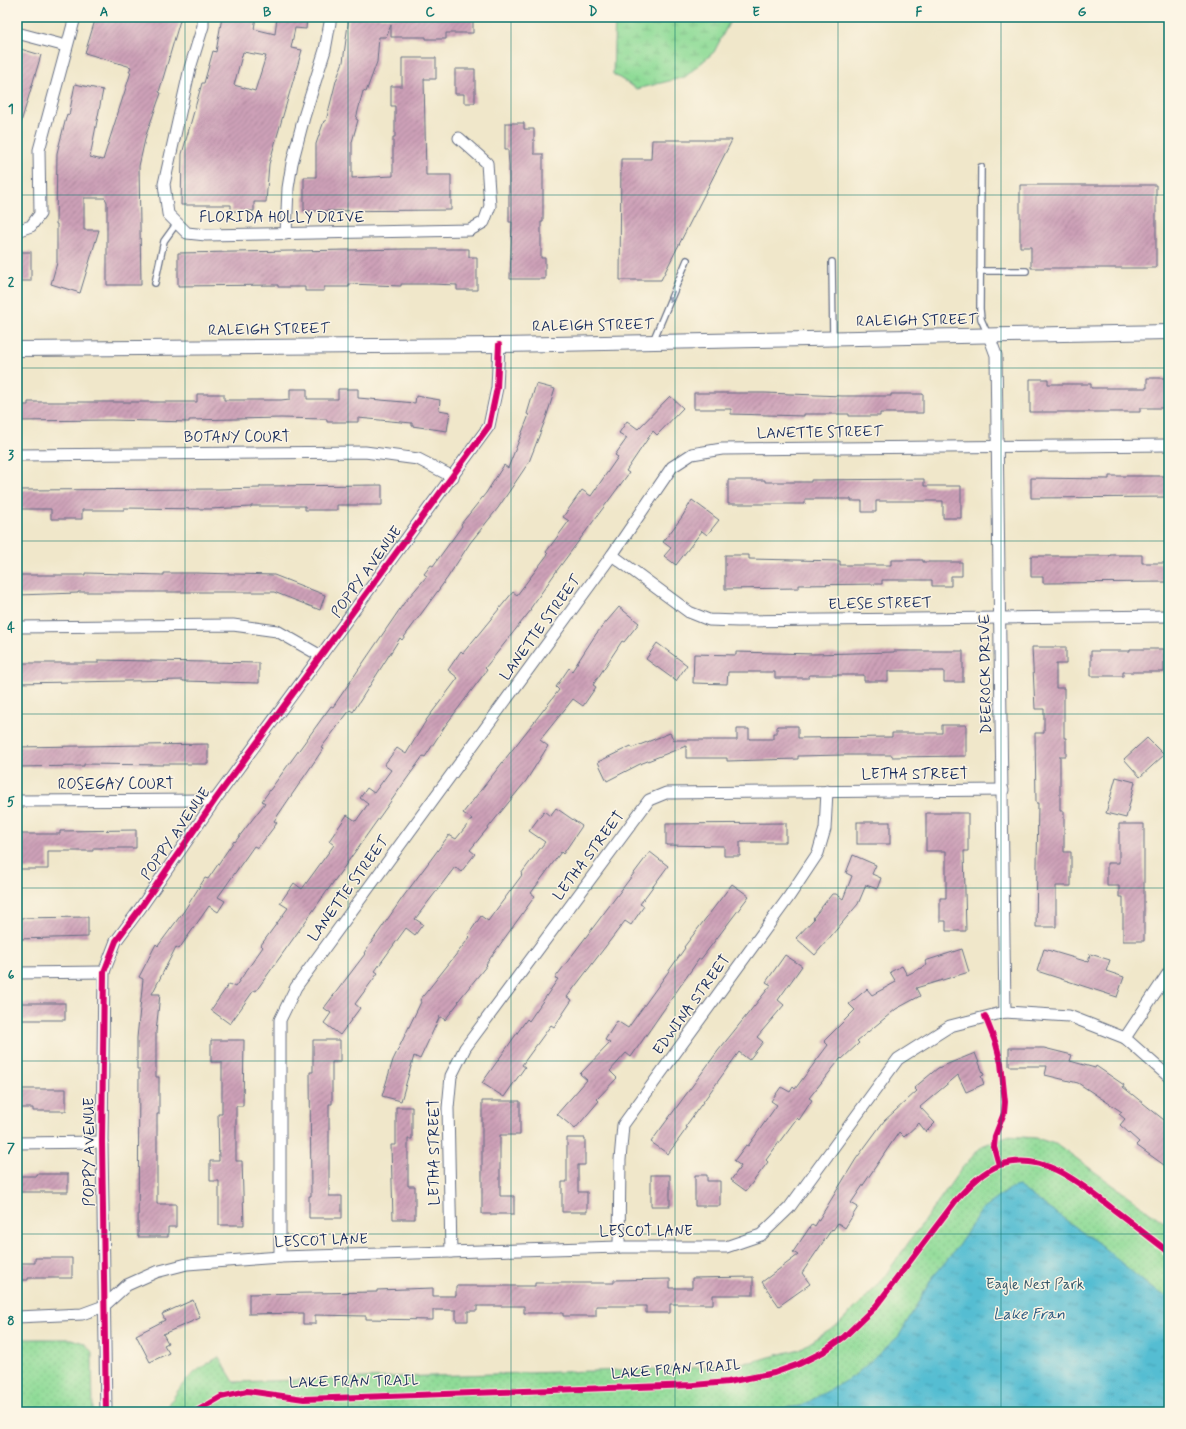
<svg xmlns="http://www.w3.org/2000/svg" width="1186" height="1429" font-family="Mynerve,sans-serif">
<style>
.wetland{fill:url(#wetland-marsh);stroke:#55857a}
.park{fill:url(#park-dots);stroke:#55857a}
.water{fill:url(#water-ripples);stroke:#387698}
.building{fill:url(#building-hatch);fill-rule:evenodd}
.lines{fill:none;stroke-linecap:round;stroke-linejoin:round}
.service-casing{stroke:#666f84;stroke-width:8}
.minor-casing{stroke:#666f84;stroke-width:13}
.tertiary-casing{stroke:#666f84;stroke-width:16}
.service{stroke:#fff;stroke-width:5.5}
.minor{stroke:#fff;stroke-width:11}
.tertiary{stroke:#fff;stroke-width:14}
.cycleway-casing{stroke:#fcf5e5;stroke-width:8}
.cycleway{stroke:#d6006c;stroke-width:6}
.oneway{stroke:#8d97ae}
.grid{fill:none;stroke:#0f766e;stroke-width:1;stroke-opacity:0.55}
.labels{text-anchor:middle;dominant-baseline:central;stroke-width:3;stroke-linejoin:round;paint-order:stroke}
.street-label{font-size:15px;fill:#1b2f5e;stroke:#fcf5e5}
.park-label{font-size:15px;fill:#385a6c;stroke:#fcf5e5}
.water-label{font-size:16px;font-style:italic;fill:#2c5a81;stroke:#fcf5e5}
.neatline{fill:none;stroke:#0f766e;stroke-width:1.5}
.grid-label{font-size:13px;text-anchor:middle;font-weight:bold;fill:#0f766e}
</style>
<defs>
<pattern id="wetland-marsh" width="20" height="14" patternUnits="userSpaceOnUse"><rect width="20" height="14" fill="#8fdb97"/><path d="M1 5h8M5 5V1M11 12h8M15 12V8" fill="none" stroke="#7bbc85"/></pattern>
<pattern id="park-dots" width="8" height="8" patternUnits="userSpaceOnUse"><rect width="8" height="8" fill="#8fdb97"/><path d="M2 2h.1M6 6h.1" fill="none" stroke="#7bbc85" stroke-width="1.8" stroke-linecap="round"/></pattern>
<pattern id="water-ripples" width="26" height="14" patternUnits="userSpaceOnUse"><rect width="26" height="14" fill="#55bdd2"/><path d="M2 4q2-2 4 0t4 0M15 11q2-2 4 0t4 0" fill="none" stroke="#469aae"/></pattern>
<pattern id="building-hatch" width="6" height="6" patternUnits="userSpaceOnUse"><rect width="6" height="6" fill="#cda0b7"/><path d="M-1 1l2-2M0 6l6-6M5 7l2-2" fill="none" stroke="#a68398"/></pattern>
</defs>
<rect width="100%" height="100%" fill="#fcf5e5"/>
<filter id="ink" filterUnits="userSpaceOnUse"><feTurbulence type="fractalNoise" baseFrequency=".025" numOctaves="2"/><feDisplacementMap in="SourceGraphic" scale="8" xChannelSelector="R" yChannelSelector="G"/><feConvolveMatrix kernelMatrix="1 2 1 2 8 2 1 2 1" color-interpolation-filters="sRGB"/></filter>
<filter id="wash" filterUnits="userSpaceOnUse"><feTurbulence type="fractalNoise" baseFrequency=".012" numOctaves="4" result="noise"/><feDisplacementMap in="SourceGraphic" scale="16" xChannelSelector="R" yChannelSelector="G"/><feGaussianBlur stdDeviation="0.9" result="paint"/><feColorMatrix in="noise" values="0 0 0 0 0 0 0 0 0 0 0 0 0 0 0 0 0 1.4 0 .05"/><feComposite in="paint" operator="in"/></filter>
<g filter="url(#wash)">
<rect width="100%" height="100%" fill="#f0e7ca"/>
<polygon class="wetland" points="615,17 728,17 730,21 714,52 685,77 637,89 613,74"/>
<g class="park">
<path d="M1007,1136L1036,1138L1058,1145L1169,1226V1412H165C181,1383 190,1373 219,1357L234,1382L690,1368L751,1362L800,1349L838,1325L879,1284L962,1168L982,1146Z"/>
<polygon points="17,1339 71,1339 84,1343 92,1352 93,1412 17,1412"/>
</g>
<polygon class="water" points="1018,1186 1098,1243 1150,1287 1169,1298 1169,1412 755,1412 801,1406 854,1376 899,1336 932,1278 956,1249 983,1208 1011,1188"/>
<g id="blocks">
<g class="building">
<polygon points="96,17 181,17 159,92 161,93 146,135 139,166 141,285 107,285 107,202 105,198 84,198 84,230 99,230 80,293 51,284 57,263 57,224 56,224 57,153 67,114 69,115 75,84 103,90 90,157 103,160 131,72 129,72 131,67 85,53"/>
<path d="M222,17H256L254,29L275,34L277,17H307L306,29L295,28L291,48L302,50L269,164L266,202H254V211H231V205H181L182,154L202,83H204L213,51L216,52ZM243,52L266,56L255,91L234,85Z"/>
<polygon points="349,17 473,17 473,33 446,33 446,39 426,39 426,37 391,37 391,25 386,37 379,37 377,62 366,92 363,91 356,119 358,120 352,142 352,178 393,176 393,137 395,137 395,106 391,106 391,86 402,86 402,58 436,58 436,79 424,79 426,175 451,175 451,210 304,211 304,177 316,177 316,144 324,121 326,121 336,81 343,62"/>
<polygon points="17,48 41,55 19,129 17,129"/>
<polygon points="455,69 475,69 475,103 464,103 464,94 455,94"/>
<polygon points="505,123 524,123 524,129 534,129 534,154 543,154 543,222 541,222 541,258 545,258 545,279 510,279 512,222 509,222 509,166 508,149 505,149"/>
<polygon points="652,140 732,140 661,280 620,280 621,159 651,159"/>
<polygon points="1020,185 1156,185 1156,268 1031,268 1031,247 1020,247"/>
<polygon points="406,249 469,249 469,257 477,257 477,290 457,290 457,285 432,284 401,284 401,286 349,284 349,287 324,287 324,291 305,291 305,287 278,287 278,285 178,286 178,253"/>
<rect x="17" y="252" width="14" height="29"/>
<polygon points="1147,378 1169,378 1169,408 1140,408 1140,412 1030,412 1030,379 1048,379 1048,384 1091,384 1091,388 1147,388"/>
<polygon points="536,384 555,389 546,418 529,462 498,508 470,543 448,577 402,640 400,638 353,712 350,710 321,748 323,749 274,821 277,823 258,848 254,846 218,897 225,901 218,912 209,906 179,949 176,947 152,994 160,994 156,1032 156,1077 159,1077 159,1114 157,1114 157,1204 176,1204 176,1227 168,1227 168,1237 138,1237 139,1069 137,1069 137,1038 143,979 139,977 156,944 158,946 184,911 205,878 208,879 234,841 235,842 265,803 262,801 331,706 333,707 404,603 427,576 424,574 431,565 433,566 462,526 461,524 486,493 504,465 508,468 529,415 527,414"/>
<polygon points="290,389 307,389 307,399 338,399 338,389 358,389 358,398 415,403 416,396 440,400 439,410 450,412 447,431 412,426 412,423 358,418 358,422 327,422 327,419 281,418 189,420 189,422 111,420 17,421 17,405 28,405 28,402 197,402 197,394 224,394 224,400 281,400 290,399"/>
<polygon points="694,393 765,393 842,396 891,396 891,394 923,394 923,413 880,413 880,416 849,416 849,414 804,414 804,416 731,414 731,409 694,409"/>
<polygon points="670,396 683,408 657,435 653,431 626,471 629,473 558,569 530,609 531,610 485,668 487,670 445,726 425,757 423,756 256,991 254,990 230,1024 211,1010 229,984 235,987 263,947 261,945 288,908 280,903 294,883 302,889 334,845 329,841 347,815 356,821 368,804 360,798 367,788 374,793 391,770 384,765 397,748 406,754 427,719 458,678 448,670 461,651 463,653 513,592 517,595 548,554 546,552 569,521 563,517 582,490 591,496 618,457 615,455 627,438 619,433 627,421 638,429"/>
<polygon points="1109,476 1169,476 1169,497 1031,498 1031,478 1109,479"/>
<polygon points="924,479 924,486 961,486 961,518 943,518 943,501 876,501 876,512 862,512 862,501 851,501 851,499 805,499 805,504 728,504 728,480 765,480 765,482 811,482 811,480"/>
<polygon points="382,485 382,505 337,505 337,510 305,510 305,506 251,506 251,507 210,509 124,508 124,510 82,510 82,519 51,519 51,509 17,509 17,490 218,489 260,488 260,486"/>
<polygon points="692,500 719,520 707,535 702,531 676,565 664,556 671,548 663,542 682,517"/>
<polygon points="725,555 749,555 749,559 840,561 840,565 891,565 891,560 923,560 923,562 962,562 962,576 951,576 951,586 932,586 932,580 882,580 882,584 799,585 799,588 725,589"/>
<polygon points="1110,555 1142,555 1142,563 1169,563 1169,582 1043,583 1043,577 1031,577 1031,556 1110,556"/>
<polygon points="85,573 164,575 164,573 196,573 274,575 325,595 320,610 274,592 78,592 78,593 17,595 17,575 85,575"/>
<polygon points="619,607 639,623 624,642 622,641 593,685 596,687 583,706 573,699 540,740 548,746 526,781 470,850 475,854 461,872 455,867 415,919 423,924 415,935 406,928 375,971 378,973 355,1004 360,1008 340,1035 324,1023 331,1013 324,1008 365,954 364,953 403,897 449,835 456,839 472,819 463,813 559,690 556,687 569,668 572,671 596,634"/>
<polygon points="657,643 687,665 676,681 646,659"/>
<polygon points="1032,647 1066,647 1066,664 1056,664 1056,688 1064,688 1064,738 1066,738 1066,756 1060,756 1060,811 1064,811 1064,852 1071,852 1071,886 1056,886 1056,927 1036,927 1038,803 1036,803 1035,733 1044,733 1044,709 1035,709"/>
<polygon points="1130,649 1164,649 1164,672 1123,672 1123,676 1091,676 1091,651 1130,651"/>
<polygon points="894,651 963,651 963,682 944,682 944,671 888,671 888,681 864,681 864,675 809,675 809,678 775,678 775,672 728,672 727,684 693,683 694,654 736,655 736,652 814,654 894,652"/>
<polygon points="98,660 259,663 259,683 183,681 183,680 17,683 17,663 98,663"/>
<polygon points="942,725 966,725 966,756 892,757 892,755 842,755 798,756 798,759 727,761 727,758 686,758 686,746 640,764 607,781 598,762 631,746 632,748 670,733 674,740 737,740 737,729 749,729 749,739 773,739 773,733 777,733 777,726 798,726 798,738 892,737 892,733 942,733"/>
<polygon points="1147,738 1164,755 1140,777 1124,759"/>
<polygon points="208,744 208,764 163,764 163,765 84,764 84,766 17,767 17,747"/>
<polygon points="1116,777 1135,782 1126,818 1106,813"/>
<polygon points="556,808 582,826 563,854 561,852 531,893 535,896 486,964 487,965 458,1001 459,1002 445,1020 440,1016 420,1059 414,1056 401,1101 382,1096 393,1060 421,1002 420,1000 470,937 468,935 481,916 488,921 522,875 521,874 545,842 529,831 544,811 550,816"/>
<polygon points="926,813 968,813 968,851 964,851 966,931 946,931 946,921 940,921 940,898 946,898 946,851 926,851"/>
<rect x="857" y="822" width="33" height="22"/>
<polygon points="786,823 786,842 740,842 740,856 724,856 724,846 666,845 666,824"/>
<polygon points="1119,824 1144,824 1144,941 1123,941 1123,897 1119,897 1119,886 1107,886 1107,863 1119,863"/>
<polygon points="136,830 136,848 93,848 93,851 48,851 48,869 17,869 17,834 60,834 60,831"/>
<polygon points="650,852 668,866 640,904 644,906 631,925 625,921 567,997 572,1000 554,1027 551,1025 522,1065 525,1067 504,1097 482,1083 527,1019 529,1021 558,979 555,978"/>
<polygon points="853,855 876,865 872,874 881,878 877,889 866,885 858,904 815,955 796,938 814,919 813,918 832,894 836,894 843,899 852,876 846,873"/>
<polygon points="732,884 749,896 701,959 699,959 631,1057 626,1053 610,1071 617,1078 597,1099 599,1101 575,1129 557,1114 587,1080 580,1074 610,1043 605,1040 617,1021 628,1028 661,982 685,948 684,947"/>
<polygon points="88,917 88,937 17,939 17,918"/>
<polygon points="962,949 969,972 916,988 920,996 896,1009 857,1041 859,1043 842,1059 841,1058 809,1098 812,1100 799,1120 797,1118 766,1160 768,1162 746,1191 731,1180 741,1166 734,1161 746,1145 748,1146 777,1105 771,1101 781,1087 790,1092 793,1087 795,1089 828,1045 824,1041 855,1010 849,1004 867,989 872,995 896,982 890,972 902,966 907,975 927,965 925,961"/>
<polygon points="1044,949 1088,962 1090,954 1110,960 1106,971 1124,977 1117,997 1037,971"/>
<polygon points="785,955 802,966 778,1000 784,1005 757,1037 763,1042 749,1060 739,1052 685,1127 687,1128 668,1154 651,1142 718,1051 771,985 766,982"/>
<rect x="17" y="1003" width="48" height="17"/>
<polygon points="211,1040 244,1040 243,1106 236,1106 236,1161 242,1161 244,1225 219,1225 219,1181 210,1181 210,1161 219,1161 218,1114 222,1114 222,1062 211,1062"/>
<polygon points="313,1040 340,1040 340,1062 332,1062 332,1104 329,1104 329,1196 342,1196 342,1218 309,1218 309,1196 311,1196 310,1072 313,1072"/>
<polygon points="1009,1048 1044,1048 1072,1055 1070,1061 1095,1068 1096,1066 1124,1085 1123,1087 1169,1124 1169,1158 1164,1165 1136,1145 1139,1142 1120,1125 1125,1119 1119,1114 1122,1112 1078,1083 1045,1075 1047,1066 1009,1066"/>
<polygon points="975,1053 984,1075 981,1076 984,1084 966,1092 958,1075 920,1107 935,1123 926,1132 919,1123 904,1137 899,1132 851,1203 858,1207 845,1228 838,1223 833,1230 832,1229 802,1273 810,1284 779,1306 762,1282 798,1255 793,1252 812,1224 815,1226 856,1159 884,1121 917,1091 914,1088 938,1068"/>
<polygon points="17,1089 66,1089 66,1111 33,1111 33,1108 17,1108"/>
<polygon points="482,1101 520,1101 520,1135 500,1135 500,1196 514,1196 514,1214 482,1214"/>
<polygon points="396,1107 412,1107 412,1139 408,1139 408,1186 415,1186 415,1219 393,1219 391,1145 396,1145"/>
<polygon points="567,1138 585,1138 585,1165 578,1165 578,1192 587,1192 587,1212 562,1212 562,1182 567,1182"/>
<polygon points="36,1174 68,1174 68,1192 17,1192 17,1176 36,1176"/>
<rect x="651" y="1175" width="19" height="31"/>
<polygon points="695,1175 707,1175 707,1181 720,1181 720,1206 695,1206"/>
<polygon points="35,1258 72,1258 72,1278 28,1278 28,1280 17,1280 17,1263 35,1263"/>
<polygon points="753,1277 753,1295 713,1295 713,1304 670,1304 670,1313 646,1313 646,1306 596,1306 596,1316 563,1316 563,1313 524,1313 524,1306 477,1306 477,1311 468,1311 468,1321 456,1321 456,1310 433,1310 433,1320 366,1319 366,1316 315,1315 315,1324 303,1324 303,1313 249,1314 249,1294 377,1292 377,1290 433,1288 433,1296 456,1296 456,1286 535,1286 535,1283 614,1283 614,1280 670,1279 670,1288 692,1288 692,1278"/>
<polygon points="193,1300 200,1318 163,1334 168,1343 164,1345 169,1353 150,1362 136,1335 165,1320 162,1314"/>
</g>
</g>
</g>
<g filter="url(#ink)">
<use href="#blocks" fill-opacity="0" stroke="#666f84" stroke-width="1"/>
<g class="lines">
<defs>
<g id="service">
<polyline points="981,167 980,309 981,319 988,335"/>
<polyline points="832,262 833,339"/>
<polyline points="980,271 1026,271"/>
<polyline points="155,283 164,241 177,223"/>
<polyline points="653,341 687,260"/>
</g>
<g id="minor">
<polyline points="203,17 203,26 190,68 164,184 168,214 187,233 206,235 470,230 484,222 490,206 487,163 459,138"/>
<polyline points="17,33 66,46"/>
<polyline points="17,231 31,226 40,214 39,150 75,17"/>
<polyline points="286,234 288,188 292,163 304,117 325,50 331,17"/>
<polyline points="989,336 996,355 1005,1012"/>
<polyline points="17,455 365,452 418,459 453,477"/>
<polyline points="612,555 689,612 709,620 738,621 1169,616"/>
<polyline points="17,627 233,625 277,631 321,656"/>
<polyline points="17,801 215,800"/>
<polyline points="17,973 104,972"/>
<polyline points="1125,1038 1169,972"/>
<polyline points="17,1143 102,1142"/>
<polyline points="619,1247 620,1160 623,1125 788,898 818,853 825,829 827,791"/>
<polyline points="451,1252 448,1108 451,1076 465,1048 649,800 666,793 1003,790"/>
<polyline points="280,1257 280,1020 296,987 612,555 672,467 692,454 722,449 1169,445"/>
<polyline points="17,1317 82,1314 104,1306 127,1285 156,1272 187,1264 280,1257 619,1247 726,1247 761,1235 789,1208 898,1059 950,1026 1005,1012 1069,1016 1125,1038 1169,1077"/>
<polyline points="106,1412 102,1142 104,972 116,941 139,910 215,800 489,426 497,388 499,345"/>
</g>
<polyline id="tertiary" points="17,349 499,345 1169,332"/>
</defs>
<use href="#service" class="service-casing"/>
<use href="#minor" class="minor-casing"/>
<use href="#tertiary" class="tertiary-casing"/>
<use href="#service" class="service"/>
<use href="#minor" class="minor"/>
<use href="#tertiary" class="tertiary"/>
<defs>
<g id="cycleway">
<polyline points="985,1016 996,1044 1001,1063 1005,1102 1004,1113 995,1136 994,1147 999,1165"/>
<polyline points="106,1412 102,1142 104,972 116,941 139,910 215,800 489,426 497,388 499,345"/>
<path d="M195,1412L221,1397L247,1391L304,1399L694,1385L728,1382L774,1373L799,1364L823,1352L844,1337L876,1306L957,1199C969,1186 983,1171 1000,1165C1043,1150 1082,1185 1113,1209C1132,1223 1150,1238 1169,1252"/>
</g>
</defs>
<use href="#cycleway" class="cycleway-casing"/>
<use href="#cycleway" class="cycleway"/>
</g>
<defs><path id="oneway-shaft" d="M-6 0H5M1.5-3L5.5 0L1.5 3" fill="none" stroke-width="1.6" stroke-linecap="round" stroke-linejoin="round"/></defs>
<use class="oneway" href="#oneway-shaft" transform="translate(672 297) rotate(112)"/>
</g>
<path class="grid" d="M185,17V1412M348,17V1412M511,17V1412M675,17V1412M838,17V1412M1001,17V1412M17,195H1169M17,368H1169M17,541H1169M17,714H1169M17,888H1169M17,1061H1169M17,1234H1169"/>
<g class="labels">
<g class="street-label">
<text x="282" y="218">FLORIDA HOLLY DRIVE</text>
<text transform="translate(917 321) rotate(-1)">RALEIGH STREET</text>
<text transform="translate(593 326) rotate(-1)">RALEIGH STREET</text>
<text transform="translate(269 330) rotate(-1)">RALEIGH STREET</text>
<text transform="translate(820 433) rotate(-1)">LANETTE STREET</text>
<text x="237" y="438">BOTANY COURT</text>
<text transform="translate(367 572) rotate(-54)">POPPY AVENUE</text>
<text transform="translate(880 604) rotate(-1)">ELESE STREET</text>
<text transform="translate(541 628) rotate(-54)">LANETTE STREET</text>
<text transform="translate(986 674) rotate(-91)">DEEROCK DRIVE</text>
<text x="915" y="775">LETHA STREET</text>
<text x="116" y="785">ROSEGAY COURT</text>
<text transform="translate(176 834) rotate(-55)">POPPY AVENUE</text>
<text transform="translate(589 856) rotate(-53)">LETHA STREET</text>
<text transform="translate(349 889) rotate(-54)">LANETTE STREET</text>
<text transform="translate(692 1005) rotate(-54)">EDWINA STREET</text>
<text transform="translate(90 1152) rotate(-90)">POPPY AVENUE</text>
<text transform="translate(435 1152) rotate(-90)">LETHA STREET</text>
<text x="646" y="1232">LESCOT LANE</text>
<text transform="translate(321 1241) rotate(-2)">LESCOT LANE</text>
<text transform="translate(676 1370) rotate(-4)">LAKE FRAN TRAIL</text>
<text transform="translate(354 1382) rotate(-1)">LAKE FRAN TRAIL</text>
</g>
<g class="park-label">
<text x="1035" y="1285">Eagle Nest Park</text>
</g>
<g class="water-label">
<text x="1029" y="1314">Lake Fran</text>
</g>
</g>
<rect width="1186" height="1429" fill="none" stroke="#fcf5e5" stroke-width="44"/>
<rect x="22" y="22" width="1142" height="1385" class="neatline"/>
<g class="grid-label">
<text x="104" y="16">A</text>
<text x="267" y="16">B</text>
<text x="430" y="16">C</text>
<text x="593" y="16">D</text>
<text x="756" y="16">E</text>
<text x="919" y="16">F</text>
<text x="1082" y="16">G</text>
<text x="11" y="113">1</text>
<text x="11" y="286">2</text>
<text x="11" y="459">3</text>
<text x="11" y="632">4</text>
<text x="11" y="806">5</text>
<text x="11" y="979">6</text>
<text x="11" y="1152">7</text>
<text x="11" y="1325">8</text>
</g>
</svg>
